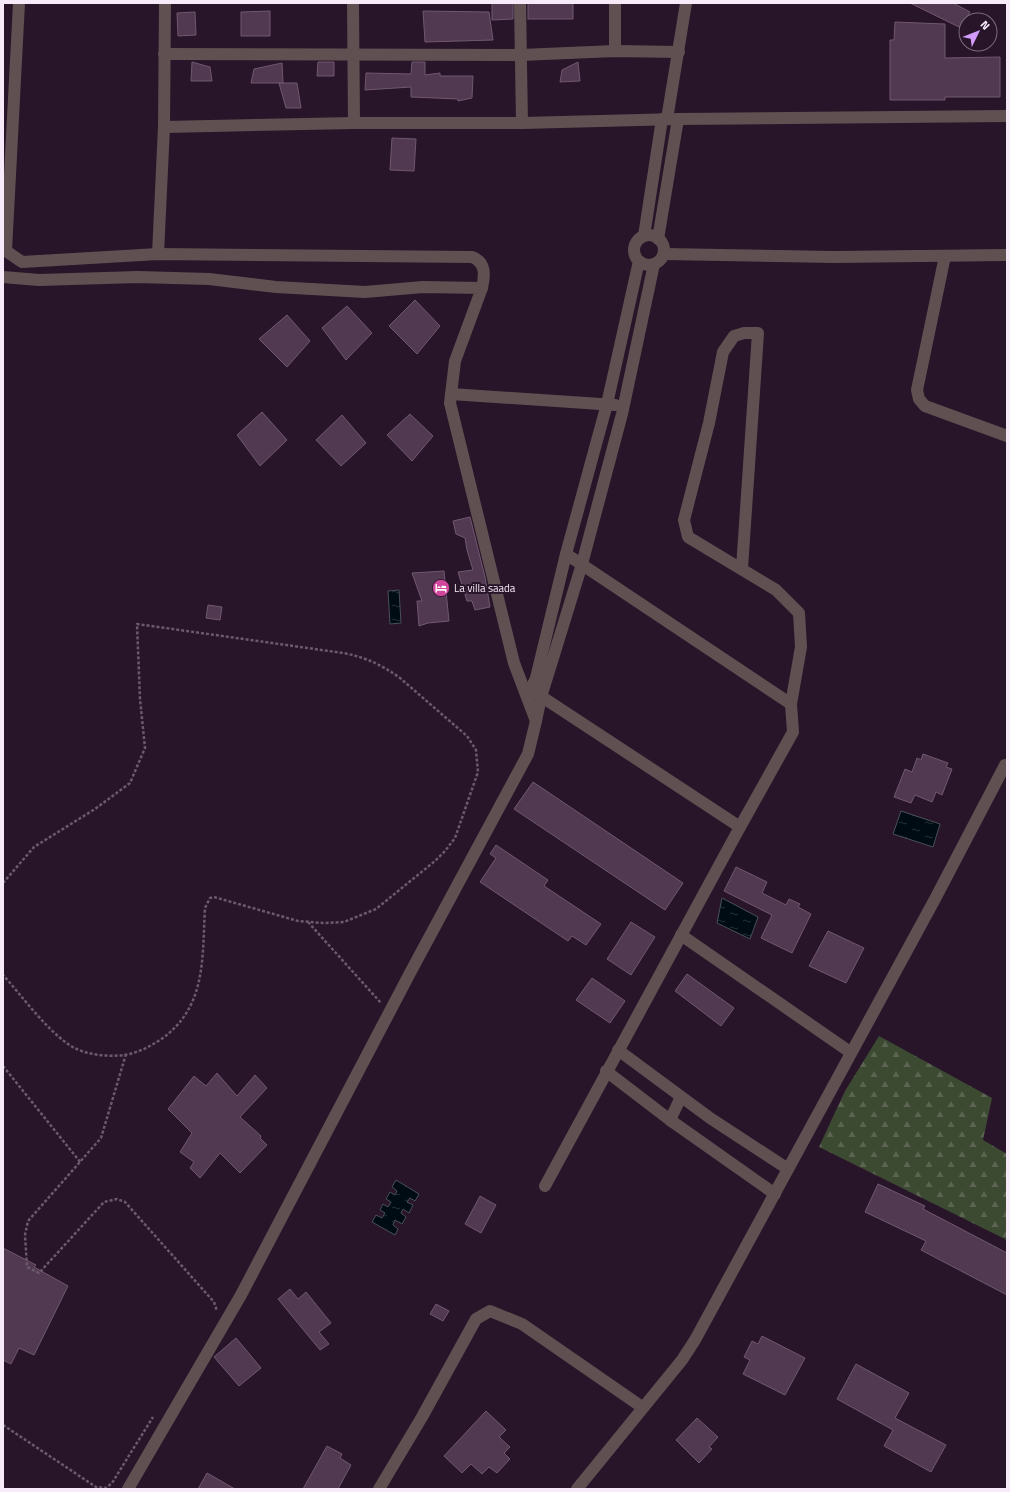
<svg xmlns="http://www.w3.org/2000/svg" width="1010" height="1492" font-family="'Titillium Web',sans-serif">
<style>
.forest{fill:url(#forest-firs)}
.water{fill:url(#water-ripples);stroke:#4a4f58}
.building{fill:#513a51;stroke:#705870}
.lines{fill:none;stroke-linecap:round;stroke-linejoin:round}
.path{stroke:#6b5a6d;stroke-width:2.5;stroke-dasharray:3 2;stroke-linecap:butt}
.street{stroke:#615051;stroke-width:12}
.labels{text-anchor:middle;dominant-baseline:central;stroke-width:4;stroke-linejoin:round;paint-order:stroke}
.poi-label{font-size:11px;fill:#f8ebf9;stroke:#28152a;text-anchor:start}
</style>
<defs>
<pattern id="forest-firs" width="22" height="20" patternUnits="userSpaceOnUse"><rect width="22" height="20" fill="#3d4a32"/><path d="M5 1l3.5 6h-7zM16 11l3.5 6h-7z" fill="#5a6450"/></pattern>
<pattern id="water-ripples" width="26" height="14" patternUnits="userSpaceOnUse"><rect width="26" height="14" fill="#000c13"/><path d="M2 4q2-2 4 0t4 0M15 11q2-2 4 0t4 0" fill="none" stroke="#263036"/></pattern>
</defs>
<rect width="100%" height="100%" fill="#28152a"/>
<polygon class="forest" points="879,1036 992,1098 983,1140 1007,1154 1007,1240 819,1147 845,1091"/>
<g class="water">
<polygon points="399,590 401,623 390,624 388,591"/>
<polygon points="901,811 940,824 933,847 893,834"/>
<polygon points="722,898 758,917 750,939 717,923"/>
<polygon points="396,1180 419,1194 415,1201 410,1198 407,1202 413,1205 409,1213 403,1209 401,1213 406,1217 402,1224 395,1220 393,1225 398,1229 395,1235 372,1222 376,1215 382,1218 385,1213 380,1210 383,1204 388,1207 391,1202 386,1199 390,1192 395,1195 397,1191 392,1187"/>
</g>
<g class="building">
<polygon points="492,3 513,3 513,19 492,20"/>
<rect x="528" y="3" width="45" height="16"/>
<polygon points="910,3 953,3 970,12 961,28"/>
<polygon points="270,11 270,36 241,36 241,12"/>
<polygon points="423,11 489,12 493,40 425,42"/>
<polygon points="195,12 196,35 178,36 177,13"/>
<polygon points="895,22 945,24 945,58 1000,57 1000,97 945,97 945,100 890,100 890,40 894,40"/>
<polygon points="192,62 210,67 212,81 191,81"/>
<polygon points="318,62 334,62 334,76 317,76"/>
<polygon points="412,62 425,62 425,75 440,73 440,76 473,76 472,98 458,101 458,99 411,97 411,87 365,90 366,73 411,74"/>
<polygon points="578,62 580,81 560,82 562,70"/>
<polygon points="282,63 283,83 251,83 254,69"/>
<polygon points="279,83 297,83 301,108 286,108"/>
<polygon points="392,138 416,139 414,171 390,170"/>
<polygon points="415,300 440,326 417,354 389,326"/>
<polygon points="347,306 372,333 346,360 322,328"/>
<polygon points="287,315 310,341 287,367 259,339"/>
<polygon points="262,412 287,440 260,466 237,435"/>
<polygon points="410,414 433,436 412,461 387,435"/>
<polygon points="342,415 366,443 341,466 316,440"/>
<polygon points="470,517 485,577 490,607 475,610 472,601 467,601 458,572 473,570 467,550 465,538 456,534 453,521"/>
<polygon points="444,571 449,621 428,623 419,626 417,601 422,601 412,573"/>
<polygon points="208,605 222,607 220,620 206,618"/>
<polygon points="923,754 948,763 946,767 952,769 942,795 936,792 932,802 915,795 911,803 894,797 905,769 912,772 917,758 921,760"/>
<polygon points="533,782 683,883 665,910 514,809"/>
<polygon points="496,845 548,880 544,886 601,924 586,945 572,936 568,941 480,882 496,858 490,854"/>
<polygon points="736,867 767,882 762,893 786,905 789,899 800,904 798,907 811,914 792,953 761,938 772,915 724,891"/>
<polygon points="631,922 655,937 631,975 607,959"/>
<polygon points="828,931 864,948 846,983 809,966"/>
<polygon points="687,974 734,1008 721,1026 675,991"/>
<polygon points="592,978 625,1001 610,1023 576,1000"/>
<polygon points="217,1073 237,1096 255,1075 267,1088 240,1117 261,1136 260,1138 267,1145 240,1173 220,1153 200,1178 190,1168 194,1162 180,1152 192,1133 168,1109 194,1076 206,1086"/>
<polygon points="878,1184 925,1206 923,1209 1007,1253 1007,1295 921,1250 926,1241 865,1212"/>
<polygon points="480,1196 496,1205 481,1233 465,1224"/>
<polygon points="3,1248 36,1265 34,1267 68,1286 34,1355 19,1348 11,1364 3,1360"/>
<polygon points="290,1289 298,1299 306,1292 331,1323 319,1332 329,1344 320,1350 278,1299"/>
<polygon points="436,1304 449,1311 443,1321 430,1314"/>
<polygon points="762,1336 805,1358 785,1395 743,1374 750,1360 744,1357 752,1341 758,1344"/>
<polygon points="236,1338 261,1368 239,1386 214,1357"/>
<polygon points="856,1364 909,1393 895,1418 946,1445 931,1472 884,1446 893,1430 837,1399"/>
<polygon points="486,1411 506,1430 499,1437 510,1447 504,1453 510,1459 497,1473 489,1467 482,1474 471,1464 462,1473 444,1456"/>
<polygon points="697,1418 718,1437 709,1447 712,1449 699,1463 676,1440"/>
<polygon points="327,1446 342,1454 340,1458 351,1465 338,1489 303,1489"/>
<polygon points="207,1473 235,1489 198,1489"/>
</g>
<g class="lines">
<g class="path">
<path d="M3,883L34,847L95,809L130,783L145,748L140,699L137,624L343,653C365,657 382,665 400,678L467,736L476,750L478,772L455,838L445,851L435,861L376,909L344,922L323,923L298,921L214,897L210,898L205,908C202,958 207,1008 160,1040C149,1047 137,1053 124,1055C106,1057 83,1055 68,1044C45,1028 22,996 3,975"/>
<polyline points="308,922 381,1003"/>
<polyline points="126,1054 101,1138 28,1221 25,1235 27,1267 39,1273 104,1202 117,1199 125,1202 214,1302 217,1311"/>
<polyline points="3,1066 81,1163"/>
<polyline points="3,1425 96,1487 106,1488 112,1483 153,1417"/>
</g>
<g class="street">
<path d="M19,3L6,251L22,262L158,254L472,257C486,262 485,275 482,288"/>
<polyline points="353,3 354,123"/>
<polyline points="520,3 522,123"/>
<polyline points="615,51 615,3"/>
<polyline points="164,54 521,55 615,51 679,52"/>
<polyline points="667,119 686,3"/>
<polyline points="164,127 354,123 522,123 678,119 1007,116"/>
<circle cx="649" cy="250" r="15"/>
<polyline points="644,236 662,119"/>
<polyline points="658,239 678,119"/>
<polyline points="158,254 164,127 165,3"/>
<polyline points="664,254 834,257 1007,255"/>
<polyline points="945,256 917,390 919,399 925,406 1007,436"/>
<polyline points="3,277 39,280 138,277 209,279 276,287 365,292 423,287 482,288 455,361 450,403 514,663 536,721 528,754 410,973 241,1295 128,1489"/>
<polyline points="451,394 615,405"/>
<polyline points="566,554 791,704 801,647 799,613 776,590 688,537 684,520 709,423 723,352 734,336 744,333 758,333 742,568"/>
<polyline points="536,693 740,827 793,732 791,704"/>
<polyline points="527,697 536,678 566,554 607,404 639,261"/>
<polyline points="536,721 541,697 582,564 622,414 654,264"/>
<polyline points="681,935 850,1052"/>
<polyline points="618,1050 710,1118 788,1169"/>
<polyline points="606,1071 670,1120 775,1194"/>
<polyline points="670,1120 681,1097"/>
<polyline points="545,1186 740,827"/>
<polyline points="379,1489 422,1417 476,1319 490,1311 522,1324 642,1407"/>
<polyline points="577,1489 682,1360 695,1340 935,899 1005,765"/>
</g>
</g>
<defs>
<symbol id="hotel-disc" viewBox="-11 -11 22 22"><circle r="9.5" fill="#d1479c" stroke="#28152a"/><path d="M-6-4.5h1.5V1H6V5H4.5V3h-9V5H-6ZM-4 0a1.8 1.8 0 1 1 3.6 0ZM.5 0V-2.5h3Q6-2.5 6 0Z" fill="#fff"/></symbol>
</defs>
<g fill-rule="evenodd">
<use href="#hotel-disc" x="431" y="578" width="20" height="20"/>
</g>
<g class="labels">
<g class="poi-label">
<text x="454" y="588">La villa saada</text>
</g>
</g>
<rect width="1010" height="1492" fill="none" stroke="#f8ebf9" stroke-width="8"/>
<g transform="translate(978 32) rotate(47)"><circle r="19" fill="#28152a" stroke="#7b6b7d"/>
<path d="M0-3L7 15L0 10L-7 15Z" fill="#d29cfd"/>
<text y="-6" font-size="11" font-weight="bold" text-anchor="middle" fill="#f8ebf9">N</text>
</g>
</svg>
